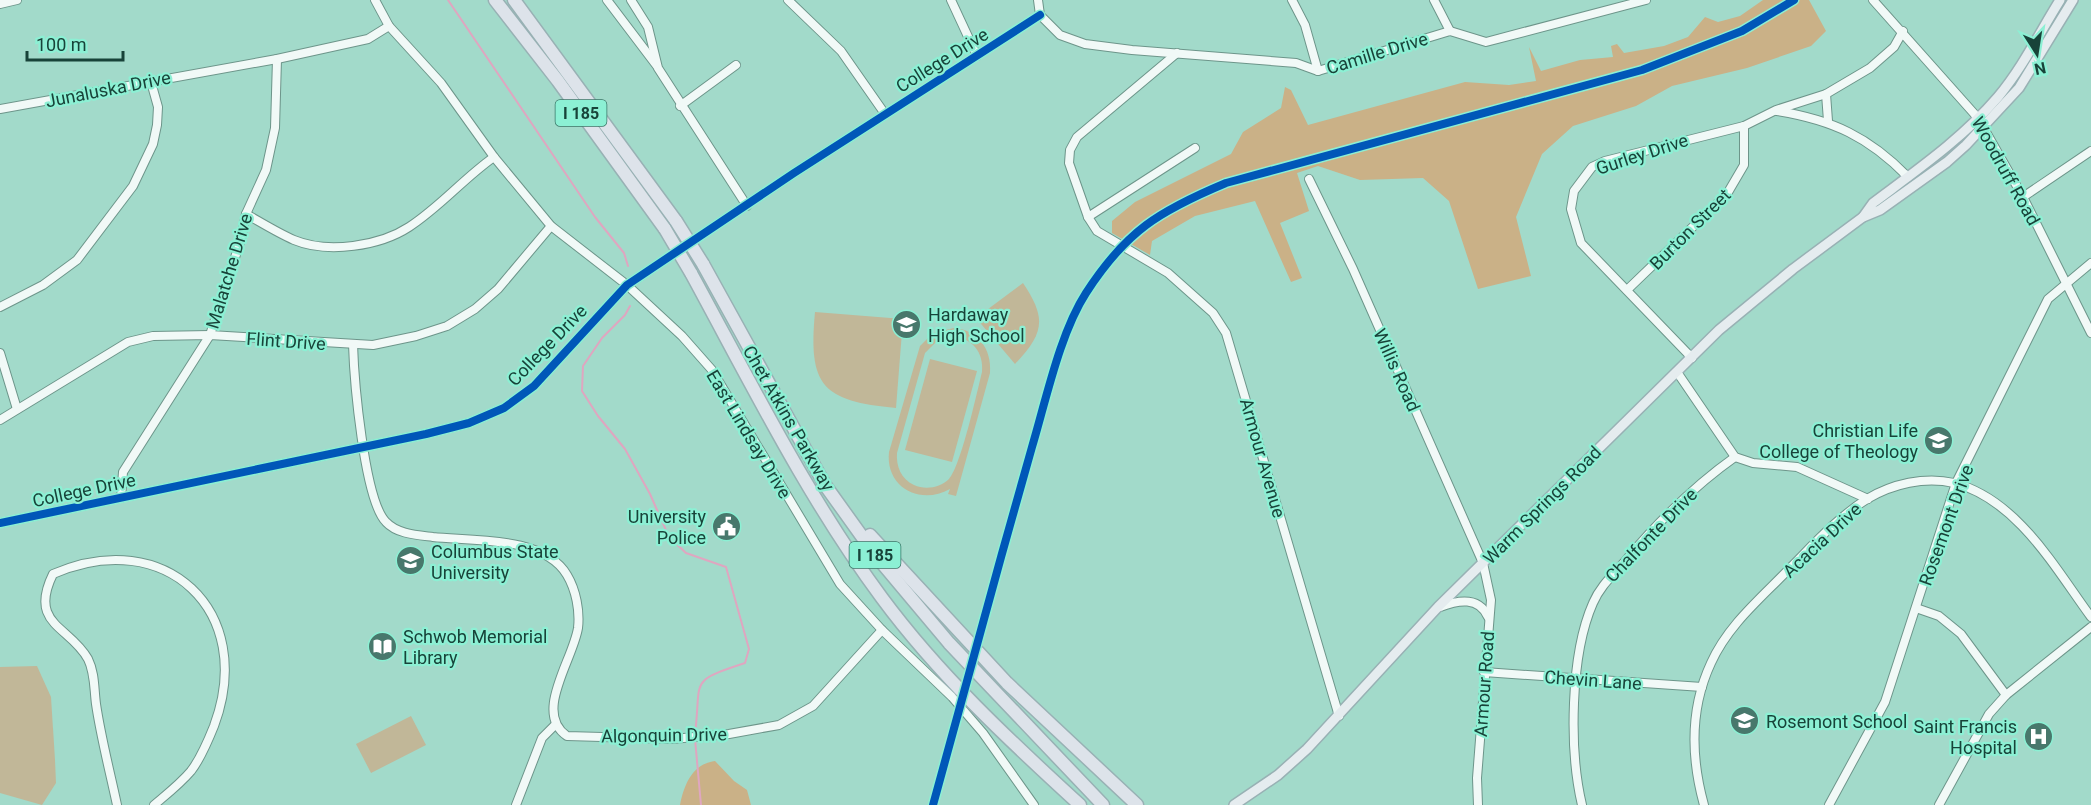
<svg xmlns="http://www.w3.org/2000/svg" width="2091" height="805" font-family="Roboto,sans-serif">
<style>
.green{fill:#c1b798;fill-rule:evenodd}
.forest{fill:#cab187}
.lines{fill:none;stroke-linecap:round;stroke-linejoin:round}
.stream{stroke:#dfa6c0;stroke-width:2}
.minor-casing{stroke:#6d958a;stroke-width:10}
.major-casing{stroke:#98b1b4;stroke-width:12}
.highway-casing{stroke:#98b1b4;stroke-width:15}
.minor{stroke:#f1f9f7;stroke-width:8}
.major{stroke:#e5ecef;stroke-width:9}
.highway{stroke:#dde3ea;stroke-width:12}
.highway-bridge-casing{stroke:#98b1b4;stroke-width:15;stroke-linecap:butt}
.highway-bridge{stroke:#dde3ea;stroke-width:12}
.cycleway-casing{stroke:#8cf0d4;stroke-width:11}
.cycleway{stroke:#0057b8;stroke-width:8}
.labels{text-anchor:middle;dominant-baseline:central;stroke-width:4.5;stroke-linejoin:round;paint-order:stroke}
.shield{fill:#8cf0d4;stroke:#3b7768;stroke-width:1.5}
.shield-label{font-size:16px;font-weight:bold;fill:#184339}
.street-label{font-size:18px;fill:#184339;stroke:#8cf0d4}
.poi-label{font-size:18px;fill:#184339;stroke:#8cf0d4;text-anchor:start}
</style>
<rect width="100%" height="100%" fill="#a2daca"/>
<g class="green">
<path d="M1023,283C1047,319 1044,333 1015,364L976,318Z"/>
<path d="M815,312L903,319L896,408C822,401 808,386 815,312Z"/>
<path d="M954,328C978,330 992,349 990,373L956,496L948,494L950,489C920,506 885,487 889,452L920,346L933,333ZM952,336C972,338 984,352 982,372C977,392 961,466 949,479C940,488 925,490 914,485C901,479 896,466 897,453L925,353L938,340Z"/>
<polygon points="930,359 977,371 952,462 905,450"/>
<polygon points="37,666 51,697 55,760 56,783 42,805 0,793 0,667"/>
<polygon points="411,716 426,745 371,773 356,744"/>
</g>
<g class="forest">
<polygon points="1763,0 1809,0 1826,31 1811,46 1747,68 1672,86 1636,106 1573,126 1542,154 1516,217 1531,276 1478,289 1449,201 1423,178 1360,180 1318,166 1297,173 1309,211 1280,223 1302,278 1291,282 1255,201 1195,216 1152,241 1150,255 1112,233 1112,221 1135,202 1231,154 1243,132 1281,108 1285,87 1291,90 1308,125 1465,82 1509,85 1536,81 1529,47 1541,71 1580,60 1613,57 1611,46 1617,44 1624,53 1664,46 1688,37 1705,17 1718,22 1740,16"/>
<path d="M715,761L734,781L747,790L751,805H680C684,785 692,764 715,761Z"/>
</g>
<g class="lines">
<g class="stream">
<polyline points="448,0 595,217 624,253 628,266"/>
<path d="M630,306L625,315L602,338L583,366L582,391L598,416L625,449L650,494L669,537L686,553L726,567L749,649L745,663C687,682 702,679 695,734"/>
<polyline points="695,739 701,805"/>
</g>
<defs>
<g id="minor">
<polyline points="375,0 389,26 441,83 494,157 551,226 627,285 682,336 712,370 840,584 882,630 952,697 983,733 1034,805"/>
<polyline points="607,0 657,66"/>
<polyline points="631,0 648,27 658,68 747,206"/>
<polyline points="788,0 841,51 885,114"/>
<polyline points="951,0 977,56"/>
<polyline points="1038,0 1040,15"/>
<polyline points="1292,0 1305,25 1318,71"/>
<polyline points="1434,0 1450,31"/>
<polyline points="1873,0 1978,118 2023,197 2091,333"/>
<polyline points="0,4 17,0"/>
<polyline points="1040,15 1060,35 1085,44 1132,50 1296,63 1318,71 1450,31 1486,42 1646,0"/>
<polyline points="1177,53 1077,137 1070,150 1069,163 1088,217 1097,231 1168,273 1213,313 1226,333 1339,716"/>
<polyline points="1826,94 1828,121"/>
<polyline points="680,106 736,65"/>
<polyline points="0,109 277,59 368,39 389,26"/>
<path d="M1777,111C1833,120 1869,137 1908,177"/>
<polyline points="1309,179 1353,269 1483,563 1491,600 1477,778 1478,805"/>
<polyline points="2023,197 2091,151"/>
<path d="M246,214C262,223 278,233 294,240C328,254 380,246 409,227C440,207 464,178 494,157"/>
<polyline points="1088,217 1195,148"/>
<polyline points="1627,290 1727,194 1744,165 1744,126"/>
<polyline points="0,307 43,285 77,260 133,186 153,144 157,125 158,107 151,82"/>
<path d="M353,344C354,378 364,500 386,522C397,534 417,535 433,537C473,541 544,536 567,575C576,590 580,611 578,628C573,660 533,713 567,736L672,739L729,734L779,725L813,706L882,630"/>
<polyline points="0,353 17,409"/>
<polyline points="1692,358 1581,243 1571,209 1574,191 1592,167 1605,161 1744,126 1776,110 1826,94 1870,68 1894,47 1903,31"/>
<polyline points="1677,372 1735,457 1753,463 1797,467 1868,499"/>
<polyline points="0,420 128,342 153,336 210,335 373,345 416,336 447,326 475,309 498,289 551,226"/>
<polyline points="121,498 123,472 210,335 241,239 246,214 266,170 275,128 277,59"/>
<polyline points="0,523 426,434 469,423 504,408 534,386 627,285 794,173 1040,15"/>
<path d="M1440,607C1458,600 1479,596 1488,617"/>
<polyline points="1916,608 1939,616 1961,634 2006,695"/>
<polyline points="1484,672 1702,687"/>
<path d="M117,805C110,772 101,738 96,704C94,689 95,673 88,659C70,626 28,625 53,574C165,525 257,611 214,726C208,741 201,758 191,771C180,784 167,794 154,805"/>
<polyline points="516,805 542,738 555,725"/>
<path d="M1582,805C1569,750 1570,655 1593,603C1600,586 1614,574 1626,560C1658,522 1694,486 1735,457"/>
<path d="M1704,805C1691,758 1690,708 1711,663C1728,625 1761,598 1789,569C1813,545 1837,518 1867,499C1892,484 1925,476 1954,483C2017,499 2055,568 2091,617"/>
<polyline points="1829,805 1885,702 1956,483 2048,299 2091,263"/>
<polyline points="1939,805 1989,714 2006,695 2091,627"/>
</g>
<g id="major">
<path d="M1863,217L1873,203C1917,170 1962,139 1998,97C2023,67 2040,32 2060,0"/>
<polyline points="1234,805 1278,775 1307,749 1438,607 1719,330 1793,269 1863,217 1880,210 1947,162 1966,145 2019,88 2073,0"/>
</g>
<g id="highway">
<polyline points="495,0 558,81 665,229"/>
<polyline points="514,0 676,221"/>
<polyline points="703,264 825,485 876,556 949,643 1103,805"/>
<path d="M691,273C751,383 807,497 882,598C939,675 1010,741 1080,805"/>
<polyline points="870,535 1007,683 1137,805"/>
</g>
</defs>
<use href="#minor" class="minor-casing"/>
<use href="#major" class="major-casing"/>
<use href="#highway" class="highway-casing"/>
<use href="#minor" class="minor"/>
<use href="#major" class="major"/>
<use href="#highway" class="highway"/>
<defs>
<g id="highway-bridge">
<polyline points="676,221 703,264"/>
<polyline points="665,229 691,273"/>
</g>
</defs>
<use href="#highway-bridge" class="highway-bridge-casing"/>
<use href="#highway-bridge" class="highway-bridge"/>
<defs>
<g id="cycleway">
<polyline points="0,523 426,434 469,423 504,408 534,386 627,285 794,173 1040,15"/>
<path d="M933,805C966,685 998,566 1032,447C1046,400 1060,333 1086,293C1126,231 1159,211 1226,183L1642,70L1742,31L1794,0"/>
</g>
</defs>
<use href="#cycleway" class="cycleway-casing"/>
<use href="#cycleway" class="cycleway"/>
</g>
<defs>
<symbol id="school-disc" viewBox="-11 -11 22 22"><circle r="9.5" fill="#48786c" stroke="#8cf0d4"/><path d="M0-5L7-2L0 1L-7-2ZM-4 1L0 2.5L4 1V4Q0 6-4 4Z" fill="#fff"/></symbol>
<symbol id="civic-disc" viewBox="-11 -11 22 22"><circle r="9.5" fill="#48786c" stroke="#8cf0d4"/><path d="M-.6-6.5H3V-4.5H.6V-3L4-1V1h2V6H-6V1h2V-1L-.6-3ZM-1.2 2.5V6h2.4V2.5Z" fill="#fff"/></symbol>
<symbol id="university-disc" viewBox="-11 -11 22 22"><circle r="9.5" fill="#48786c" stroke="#8cf0d4"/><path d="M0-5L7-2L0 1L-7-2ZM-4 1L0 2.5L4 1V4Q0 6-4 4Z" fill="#fff"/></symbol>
<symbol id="library-disc" viewBox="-11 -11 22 22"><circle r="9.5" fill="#48786c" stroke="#8cf0d4"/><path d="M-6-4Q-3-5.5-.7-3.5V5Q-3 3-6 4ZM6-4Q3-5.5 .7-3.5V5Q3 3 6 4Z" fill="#fff"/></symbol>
<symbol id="hospital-disc" viewBox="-11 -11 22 22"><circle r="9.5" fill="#48786c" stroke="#8cf0d4"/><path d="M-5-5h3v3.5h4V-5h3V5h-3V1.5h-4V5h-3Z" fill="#fff"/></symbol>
</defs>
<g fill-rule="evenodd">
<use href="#school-disc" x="890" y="308" width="33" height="33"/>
<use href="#school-disc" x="1922" y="424" width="33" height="33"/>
<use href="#civic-disc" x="710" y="510" width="33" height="33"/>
<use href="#university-disc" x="394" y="544" width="33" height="33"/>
<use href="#library-disc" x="366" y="630" width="33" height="33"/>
<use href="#school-disc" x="1728" y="704" width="33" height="33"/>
<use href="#hospital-disc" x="2022" y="720" width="33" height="33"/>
</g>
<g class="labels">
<g class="shield">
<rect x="555.5" y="100" width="51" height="26" rx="4.5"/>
<rect x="849.5" y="542" width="51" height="26" rx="4.5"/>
</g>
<g class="shield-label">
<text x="581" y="113">I 185</text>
<text x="875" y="555">I 185</text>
</g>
<g class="street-label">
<text transform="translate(1377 53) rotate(-17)">Camille Drive</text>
<text transform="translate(942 60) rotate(-32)">College Drive</text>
<text transform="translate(108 89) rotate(-11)">Junaluska Drive</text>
<text transform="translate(1642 154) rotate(-18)">Gurley Drive</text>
<text transform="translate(2006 171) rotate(61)">Woodruff Road</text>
<text transform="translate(1690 229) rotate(-45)">Burton Street</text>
<text transform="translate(229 271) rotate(-73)">Malatche Drive</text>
<text transform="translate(286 341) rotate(4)">Flint Drive</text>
<text transform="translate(547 345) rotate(-46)">College Drive</text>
<text transform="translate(1397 370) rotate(66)">Willis Road</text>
<text transform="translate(789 418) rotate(60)">Chet Atkins Parkway</text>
<text transform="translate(749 434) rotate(59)">East Lindsay Drive</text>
<text transform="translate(1263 458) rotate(74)">Armour Avenue</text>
<text transform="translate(84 490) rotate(-12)">College Drive</text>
<text transform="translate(1542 505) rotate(-45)">Warm Springs Road</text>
<text transform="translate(1946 525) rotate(-70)">Rosemont Drive</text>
<text transform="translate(1651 535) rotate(-46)">Chalfonte Drive</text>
<text transform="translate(1822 540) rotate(-43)">Acacia Drive</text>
<text transform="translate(1593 680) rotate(4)">Chevin Lane</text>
<text transform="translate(1484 684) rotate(-86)">Armour Road</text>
<text transform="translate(664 735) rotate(-1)">Algonquin Drive</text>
</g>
<g class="poi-label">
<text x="928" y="314">Hardaway<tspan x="928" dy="21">High School</tspan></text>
<text x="1918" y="430" text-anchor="end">Christian Life<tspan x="1918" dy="21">College of Theology</tspan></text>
<text x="706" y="516" text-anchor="end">University<tspan x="706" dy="21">Police</tspan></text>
<text x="431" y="551">Columbus State<tspan x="431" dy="21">University</tspan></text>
<text x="403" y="636">Schwob Memorial<tspan x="403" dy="21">Library</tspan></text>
<text x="1766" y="721">Rosemont School</text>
<text x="2017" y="726" text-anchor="end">Saint Francis<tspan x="2017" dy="21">Hospital</tspan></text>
</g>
</g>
<g transform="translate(2037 54) rotate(168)" stroke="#8cf0d4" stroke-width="4.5" paint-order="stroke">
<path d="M0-4.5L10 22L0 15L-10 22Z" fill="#184339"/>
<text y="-9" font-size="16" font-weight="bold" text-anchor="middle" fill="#184339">N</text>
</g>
<path d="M27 51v9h96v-9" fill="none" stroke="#184339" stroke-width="3"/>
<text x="36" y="51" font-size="18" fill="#184339" stroke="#8cf0d4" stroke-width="4.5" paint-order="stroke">100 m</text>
</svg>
